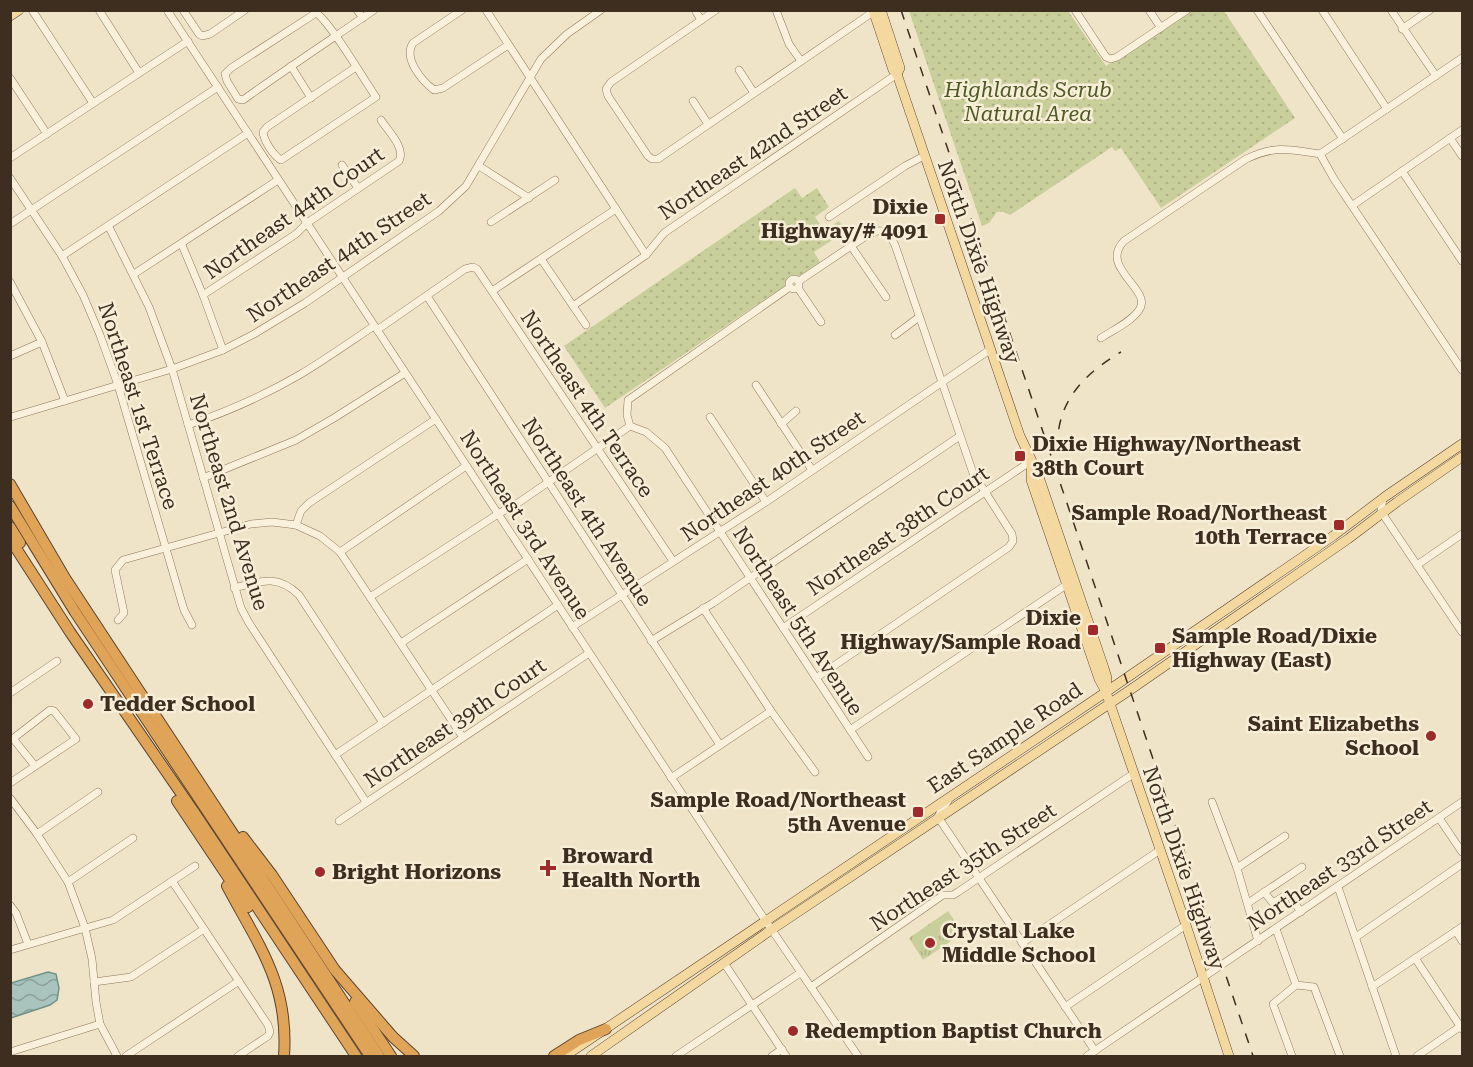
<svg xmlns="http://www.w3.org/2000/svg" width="1473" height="1067" font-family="'Roboto Serif',serif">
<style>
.grass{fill:url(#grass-dots)}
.park{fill:url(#park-tufts)}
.water{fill:url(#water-waves);stroke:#6f938a;stroke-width:1.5}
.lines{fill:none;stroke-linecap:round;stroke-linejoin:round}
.minor-casing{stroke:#8d765c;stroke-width:8}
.major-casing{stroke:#5b4430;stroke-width:10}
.highway-casing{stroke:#5b4430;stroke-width:12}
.minor{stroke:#faf1dc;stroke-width:7}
.major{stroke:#f3d9a0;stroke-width:9}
.highway{stroke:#e0a458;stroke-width:10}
.rail{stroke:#3d2e20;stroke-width:1.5;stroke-dasharray:10 10;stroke-linecap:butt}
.poi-dot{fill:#9e2a2b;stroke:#f7eed8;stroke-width:2}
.labels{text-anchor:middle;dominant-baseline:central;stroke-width:5;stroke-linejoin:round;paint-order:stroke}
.park-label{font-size:21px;font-style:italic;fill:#4d5a26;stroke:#f7eed8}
.street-label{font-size:21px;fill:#3d2e20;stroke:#f7eed8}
.poi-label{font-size:21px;font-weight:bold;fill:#3d2e20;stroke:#f7eed8;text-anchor:start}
</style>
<defs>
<pattern id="grass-dots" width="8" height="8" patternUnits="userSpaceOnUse" patternTransform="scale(1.5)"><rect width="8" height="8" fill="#c9cf9b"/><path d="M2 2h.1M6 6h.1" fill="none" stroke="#aeb285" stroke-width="1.8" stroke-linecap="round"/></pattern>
<pattern id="park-tufts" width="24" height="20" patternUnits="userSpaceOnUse" patternTransform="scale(1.5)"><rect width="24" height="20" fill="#c9cf9b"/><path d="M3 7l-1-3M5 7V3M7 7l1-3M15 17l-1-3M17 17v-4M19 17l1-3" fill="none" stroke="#aeb285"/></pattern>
<pattern id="water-waves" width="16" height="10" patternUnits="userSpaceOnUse" patternTransform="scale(1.5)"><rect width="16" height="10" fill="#a9c4bc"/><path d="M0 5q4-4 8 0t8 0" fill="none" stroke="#8ba098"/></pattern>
</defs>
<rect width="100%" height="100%" fill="#f0e4c8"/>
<g class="grass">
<polygon points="909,11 1068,11 1106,66 1188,11 1224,11 1295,118 1161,208 1121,148 1115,151 1112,147 1010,215 1004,212 997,212 989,223 982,226"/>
<polygon points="795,188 802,198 817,188 829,207 815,217 824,230 839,221 846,231 814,252 820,262 605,408 564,346"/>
</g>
<polygon class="park" points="948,911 963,933 923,960 909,938"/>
<polygon class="water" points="48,972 56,974 59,988 57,1000 50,1005 11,1018 11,983"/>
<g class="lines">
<defs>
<g id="minor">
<polyline points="32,10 93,103"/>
<polyline points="99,10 139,73"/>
<polyline points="167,10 761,914 858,1056"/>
<polyline points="183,10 199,34 202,36 210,34 245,10"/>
<polyline points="357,10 363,18"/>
<path d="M462,10L413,43C403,58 421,80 434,90L443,88L508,45"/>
<polyline points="486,10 646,255"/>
<polyline points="695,10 701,20"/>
<polyline points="716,10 611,82 606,89 608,96 648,156 652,159 658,159 873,12"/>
<polyline points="776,10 789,44 801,61"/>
<polyline points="1075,10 1106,57 1111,59 1117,57 1187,10"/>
<polyline points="1149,10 1161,28"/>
<polyline points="1257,10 1343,139"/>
<polyline points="1322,10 1387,109"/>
<polyline points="1391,10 1436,76"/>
<polyline points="1402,29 1430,10"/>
<polyline points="291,66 311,98"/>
<path d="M356,67L267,127L263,132C264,141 273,155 281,160L376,97C364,80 329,20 316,13L231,68L225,74L227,81L238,99L243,100C286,69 330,40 374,10"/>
<polyline points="739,70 754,93"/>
<polyline points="10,78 47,134"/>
<polyline points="693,101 708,124"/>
<polyline points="1450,138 1462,156"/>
<polyline points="1320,154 1334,179 1462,370"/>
<polyline points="1320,154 1462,58"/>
<polyline points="10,158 188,41"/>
<polyline points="342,165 358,188"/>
<polyline points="479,166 529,198"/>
<polyline points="1402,171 1462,261"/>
<polyline points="10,178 62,256 83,295 100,335 118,385 184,610 192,625"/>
<polyline points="1353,205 1462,130"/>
<polyline points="829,217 905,166 924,156"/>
<polyline points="491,222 555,180"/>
<polyline points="10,224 218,87"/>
<polyline points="109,227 149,307 172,369 241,608 249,623 366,802"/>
<polyline points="182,245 203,295 223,350"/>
<polyline points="851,246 886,297"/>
<polyline points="62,256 248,133"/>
<polyline points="541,259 586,325"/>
<polyline points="134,274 278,180"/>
<circle cx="794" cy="284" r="5"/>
<path d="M799,281L869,234C883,227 889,232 895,245L973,473L1012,534L1013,541L1009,547L816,678"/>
<polyline points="10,282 42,342 65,401"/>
<polyline points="798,288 821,322"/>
<polyline points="492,291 616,209"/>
<path d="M203,295L296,234L307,223L399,161C406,148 388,131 381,120"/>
<polyline points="427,296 720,745"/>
<polyline points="573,306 646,255 664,233 897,74"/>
<polyline points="377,330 465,269 473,267 477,269 673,561"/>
<polyline points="895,335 919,317"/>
<path d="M1101,338C1113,330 1131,322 1139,310C1154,290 1098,268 1124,241L1246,159C1276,145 1288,149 1320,154"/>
<polyline points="10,356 42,342"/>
<polyline points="756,385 812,470"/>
<polyline points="11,417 172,369 223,350 254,334 305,303 439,211 466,186 541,59 567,34 601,10"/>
<polyline points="710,417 766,502"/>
<polyline points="781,424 796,411"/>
<path d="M188,425C227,412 265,395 301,374C326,359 350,342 374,326"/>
<polyline points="630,426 646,432 665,448 868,757"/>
<polyline points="203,478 296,440 334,418 405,373"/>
<polyline points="1383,499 1381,509 1382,513 1462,632"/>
<polyline points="296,525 320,536 340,552 462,736"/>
<polyline points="340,552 466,466"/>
<polyline points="1417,565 1462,534"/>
<path d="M234,588C261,581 277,574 299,595L383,723"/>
<polyline points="370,597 498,514 518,503 630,426 627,415 628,400 790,287"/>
<polyline points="703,608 771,711 815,772"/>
<polyline points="118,620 124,613 115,570 123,560 251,524 272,522 296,525 301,511 309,503 436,419"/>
<polyline points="572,627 766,502 991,349"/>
<polyline points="783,628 1031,461"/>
<polyline points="651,641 713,603 960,436"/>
<polyline points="401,643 528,559"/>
<polyline points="10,693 57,661"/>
<polyline points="850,730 1066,585"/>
<polyline points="335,755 558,605"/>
<polyline points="671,778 771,711"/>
<polyline points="10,783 76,739 54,711 50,710 15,737 15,741 35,766"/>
<polyline points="10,798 37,834 68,882 85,928 92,959 96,1002 100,1024 117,1056"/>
<polyline points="948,801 942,809 938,817 1095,1051"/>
<polyline points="1212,802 1237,868 1258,941"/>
<polyline points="1439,818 1462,852"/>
<polyline points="339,821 589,653"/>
<polyline points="37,834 98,792"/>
<polyline points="1237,868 1285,836"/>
<polyline points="172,881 268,1025 270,1032 268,1036 238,1056"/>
<polyline points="68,882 133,838"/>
<polyline points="1338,887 1396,1056"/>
<polyline points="1264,892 1273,903 1287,894 1289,895 1301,912"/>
<polyline points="1248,903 1302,867"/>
<polyline points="10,905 16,913 28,944"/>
<polyline points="1276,929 1296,985"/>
<polyline points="1456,931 1462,941"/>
<polyline points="1356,937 1462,864"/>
<polyline points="1022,943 1160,850"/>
<polyline points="10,950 113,920 195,866"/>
<polyline points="1415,958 1462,1029"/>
<polyline points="724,963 786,1056"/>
<polyline points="94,982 131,977 204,929"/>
<polyline points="811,987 943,895 953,895 958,892 1133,774"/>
<polyline points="1372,987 1462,927"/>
<polyline points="1065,1007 1186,925"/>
<polyline points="10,1052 100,1024"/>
<polyline points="126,1056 239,981"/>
<polyline points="676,1056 800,973"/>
<polyline points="772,1056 782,1049"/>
<polyline points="1087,1056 1462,802"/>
<polyline points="1292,1056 1273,1004 1296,985 1314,987 1340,1056"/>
<polyline points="1417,1056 1461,1026"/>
</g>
<g id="major">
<polyline points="873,10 893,70 897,74 1020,436 1038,474 1104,668 1107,678 1106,692"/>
<polyline points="881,10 900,68 897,74"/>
<polyline points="10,16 19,10"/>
<polyline points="1031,463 1031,480 1099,679 1106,692 1186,925 1229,1056"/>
<polyline points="565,1056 1106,692 1333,536 1386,496 1462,444"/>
<polyline points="591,1056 771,930 1130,690 1348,539 1397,502 1462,457"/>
</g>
<g id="highway">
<polyline points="10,484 65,578 379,1056"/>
<polyline points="10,506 75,612 370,1056"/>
<polyline points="10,527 20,543"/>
<polyline points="10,539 70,632 194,812 356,1056"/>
<polyline points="177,801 248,907"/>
<polyline points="243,837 272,875 335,970 393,1037 414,1056"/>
<path d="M227,886C259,946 289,984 284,1056"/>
<polyline points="355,1002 391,1056"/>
<polyline points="554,1056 579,1040 606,1029"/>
</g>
</defs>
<use href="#minor" class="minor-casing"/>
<use href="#major" class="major-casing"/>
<use href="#highway" class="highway-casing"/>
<use href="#minor" class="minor"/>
<use href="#major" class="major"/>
<use href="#highway" class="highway"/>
<g class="rail">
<polyline points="901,10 1253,1056"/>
<path d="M1062,469C1060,458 1057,446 1058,436C1061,396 1089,371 1121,352"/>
</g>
</g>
<g class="poi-dot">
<rect x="934" y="213" width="12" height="12" rx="3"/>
<rect x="1014" y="450" width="12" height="12" rx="3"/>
<rect x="1333" y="519" width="12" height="12" rx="3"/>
<rect x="1087" y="624" width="12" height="12" rx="3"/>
<rect x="1154" y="642" width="12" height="12" rx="3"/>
<circle cx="88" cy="704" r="6"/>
<circle cx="1431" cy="736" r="6"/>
<rect x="912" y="806" width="12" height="12" rx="3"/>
<path d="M545 859h6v6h6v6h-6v6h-6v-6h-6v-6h6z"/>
<circle cx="320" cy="872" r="6"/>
<circle cx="930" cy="943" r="6"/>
<circle cx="793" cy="1031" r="6"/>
</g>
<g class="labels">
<g class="park-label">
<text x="1028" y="90">Highlands Scrub<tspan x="1028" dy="24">Natural Area</tspan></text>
</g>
<g class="street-label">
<text transform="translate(753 153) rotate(-34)">Northeast 42nd Street</text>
<text transform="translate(294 213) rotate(-35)">Northeast 44th Court</text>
<text transform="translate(339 257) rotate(-34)">Northeast 44th Street</text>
<text transform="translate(979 262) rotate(71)">North Dixie Highway</text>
<text transform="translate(587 404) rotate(56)">Northeast 4th Terrace</text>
<text transform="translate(138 406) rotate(72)">Northeast 1st Terrace</text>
<text transform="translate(773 476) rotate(-34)">Northeast 40th Street</text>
<text transform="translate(229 502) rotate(73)">Northeast 2nd Avenue</text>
<text transform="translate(587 512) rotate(57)">Northeast 4th Avenue</text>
<text transform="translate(525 525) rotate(57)">Northeast 3rd Avenue</text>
<text transform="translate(898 531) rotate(-34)">Northeast 38th Court</text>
<text transform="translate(798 621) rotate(57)">Northeast 5th Avenue</text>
<text transform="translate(455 723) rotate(-34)">Northeast 39th Court</text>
<text transform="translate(1005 738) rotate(-34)">East Sample Road</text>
<text transform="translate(1340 865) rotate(-34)">Northeast 33rd Street</text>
<text transform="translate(963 867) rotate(-33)">Northeast 35th Street</text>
<text transform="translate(1184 868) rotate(71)">North Dixie Highway</text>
</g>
<g class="poi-label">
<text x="928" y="207" text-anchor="end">Dixie<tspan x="928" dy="24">Highway/# 4091</tspan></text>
<text x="1032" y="444">Dixie Highway/Northeast<tspan x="1032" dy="24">38th Court</tspan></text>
<text x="1327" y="513" text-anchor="end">Sample Road/Northeast<tspan x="1327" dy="24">10th Terrace</tspan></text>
<text x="1081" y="618" text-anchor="end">Dixie<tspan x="1081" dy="24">Highway/Sample Road</tspan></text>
<text x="1172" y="636">Sample Road/Dixie<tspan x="1172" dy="24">Highway (East)</tspan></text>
<text x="100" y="704">Tedder School</text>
<text x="1419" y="724" text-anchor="end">Saint Elizabeths<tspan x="1419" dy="24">School</tspan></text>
<text x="906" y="800" text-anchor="end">Sample Road/Northeast<tspan x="906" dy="24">5th Avenue</tspan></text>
<text x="562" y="856">Broward<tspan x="562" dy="24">Health North</tspan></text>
<text x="332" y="872">Bright Horizons</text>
<text x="942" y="931">Crystal Lake<tspan x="942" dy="24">Middle School</tspan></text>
<text x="805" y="1031">Redemption Baptist Church</text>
</g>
</g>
<rect width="1473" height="1067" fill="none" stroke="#3d2e20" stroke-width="24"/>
</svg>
